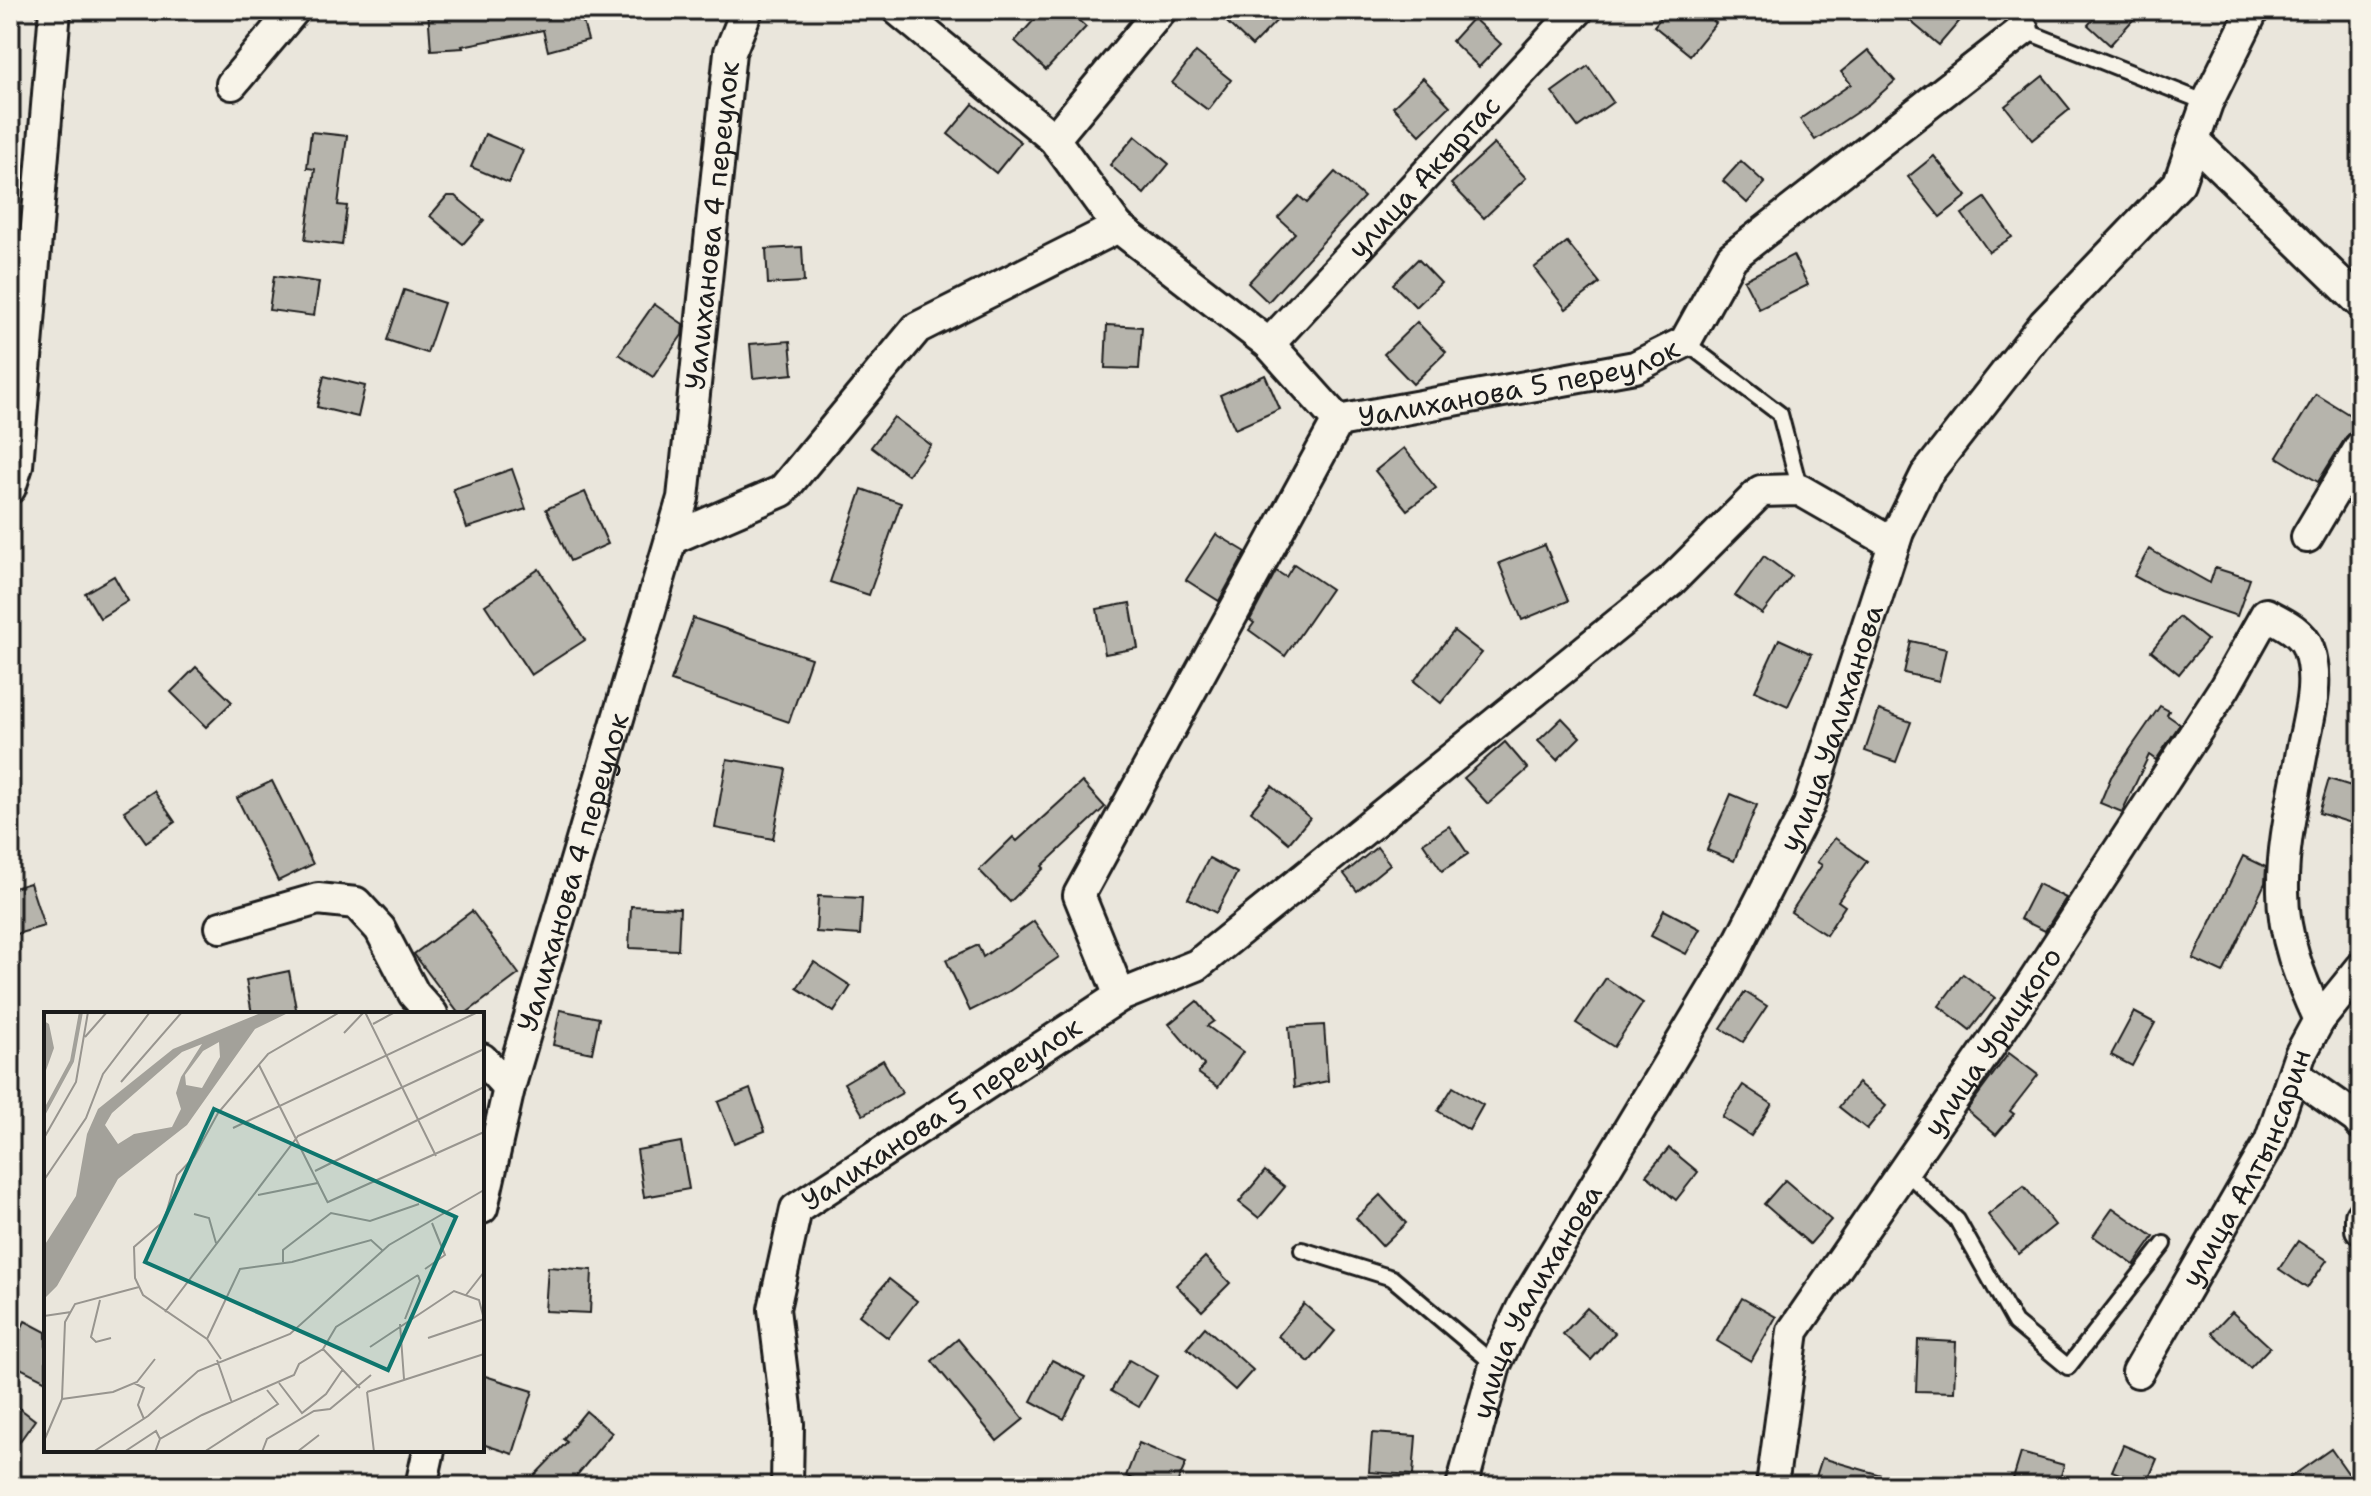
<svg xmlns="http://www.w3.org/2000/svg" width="2371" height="1496" font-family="'Shantell Sans',sans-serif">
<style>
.building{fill:#b6b4ac;stroke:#1c1c1c;stroke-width:2}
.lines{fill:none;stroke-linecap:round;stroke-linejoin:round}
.service-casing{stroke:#1c1c1c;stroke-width:20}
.minor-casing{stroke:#1c1c1c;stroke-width:36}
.service{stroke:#f7f3e8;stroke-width:14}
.minor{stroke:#f7f3e8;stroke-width:30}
.labels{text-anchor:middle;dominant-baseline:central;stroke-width:6;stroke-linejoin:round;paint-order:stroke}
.street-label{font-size:28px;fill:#1c1c1c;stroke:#f7f3e8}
.inset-river{fill:none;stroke:#a3a19a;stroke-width:4}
.inset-road{fill:none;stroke:#98958f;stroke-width:2}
.view{fill:#0f766e;fill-opacity:0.15;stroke:#0f766e;stroke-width:4}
.inset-edge{fill:none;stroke:#1c1c1c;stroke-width:4}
</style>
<rect width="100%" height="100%" fill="#eae6dc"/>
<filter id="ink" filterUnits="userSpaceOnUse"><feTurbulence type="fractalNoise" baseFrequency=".0125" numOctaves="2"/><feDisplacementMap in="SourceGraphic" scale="16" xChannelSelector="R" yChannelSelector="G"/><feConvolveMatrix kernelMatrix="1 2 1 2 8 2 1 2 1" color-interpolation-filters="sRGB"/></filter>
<g filter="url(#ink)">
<g class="building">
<polygon points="428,10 591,10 592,20 583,22 588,40 548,51 543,30 462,46 463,48 431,50"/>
<polygon points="1043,10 1067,10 1086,27 1046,70 1015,41"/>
<polygon points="1214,10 1287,10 1252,46"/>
<polygon points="1667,10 1699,10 1716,23 1690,55 1654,26"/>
<polygon points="1897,10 1969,10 1939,45"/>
<polygon points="2101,10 2142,10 2110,45 2088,25"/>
<polygon points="1473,18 1501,44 1479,67 1452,41"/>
<polygon points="1868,50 1895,81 1869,104 1815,140 1800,119 1851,84 1841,72"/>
<polygon points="1196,52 1231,80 1208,110 1172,83"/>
<polygon points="1588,66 1613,102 1578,127 1552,92"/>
<polygon points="2043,76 2070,109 2032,140 2005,106"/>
<polygon points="1423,78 1450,106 1420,135 1393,107"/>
<polygon points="973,104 1021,142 996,173 948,134"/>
<polygon points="311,132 347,136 338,205 347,206 342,245 305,240 315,169 307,168"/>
<polygon points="485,134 523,150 509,183 471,167"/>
<polygon points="1135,136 1169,164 1144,194 1110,165"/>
<polygon points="1494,144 1526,178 1484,218 1451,184"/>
<polygon points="1934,156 1967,196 1940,217 1908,177"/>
<polygon points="1741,161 1765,183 1747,203 1723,181"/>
<polygon points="1335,172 1364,197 1268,302 1248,283 1295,233 1278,218 1299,196 1307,203"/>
<polygon points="447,196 455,196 484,220 463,244 430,216"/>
<polygon points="1985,198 2012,237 1989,252 1962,214"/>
<polygon points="1567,242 1600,283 1566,309 1534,268"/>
<polygon points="802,247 804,282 768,284 766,249"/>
<polygon points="1793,255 1808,285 1759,309 1744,280"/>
<polygon points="1418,259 1441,283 1416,307 1393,284"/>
<polygon points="274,276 319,282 314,316 269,310"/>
<polygon points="404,290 444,303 427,353 387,340"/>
<polygon points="654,304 683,324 682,335 653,377 619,354"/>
<polygon points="1417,322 1446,352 1413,384 1384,354"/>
<polygon points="1107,325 1142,327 1139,369 1105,368"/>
<polygon points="790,341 793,374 753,378 750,344"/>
<polygon points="1265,375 1280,409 1235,429 1220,395"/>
<polygon points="324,376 365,386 358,417 317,407"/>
<polygon points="2316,394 2361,422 2356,429 2346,437 2318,482 2277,457"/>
<polygon points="894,417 931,445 908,475 871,447"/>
<polygon points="1404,448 1436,488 1407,510 1375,471"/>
<polygon points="512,469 526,509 467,528 453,489"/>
<polygon points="862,489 901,503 869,595 830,582"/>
<polygon points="585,492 608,544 570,561 546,509"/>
<polygon points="1216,534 1246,552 1219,601 1186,580"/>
<polygon points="1545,545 1568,601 1522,620 1499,563"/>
<polygon points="2149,549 2210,583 2215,568 2250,579 2237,616 2160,590 2134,576"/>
<polygon points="1764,556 1791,576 1762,614 1735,596"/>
<polygon points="1294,564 1331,589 1285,656 1249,630 1254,623 1250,620 1276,571 1286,577"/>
<polygon points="539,569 585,640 531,675 485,605"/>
<polygon points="114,576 128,601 100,618 85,593"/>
<polygon points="1130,603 1138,648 1105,654 1097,609"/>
<polygon points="2179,617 2207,640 2179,674 2151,651"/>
<polygon points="693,618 811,658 789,722 671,681"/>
<polygon points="1454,631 1482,653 1441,703 1414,681"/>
<polygon points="1779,639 1812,654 1788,706 1755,691"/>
<polygon points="1911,641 1946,649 1939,681 1904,673"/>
<polygon points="196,667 232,702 206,727 171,692"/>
<polygon points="2160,706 2169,711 2167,715 2180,724 2156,760 2149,755 2122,812 2100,803 2111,777"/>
<polygon points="1879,710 1911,722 1896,762 1865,751"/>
<polygon points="1562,718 1580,737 1557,760 1538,741"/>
<polygon points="1505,742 1528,769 1488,804 1464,778"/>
<polygon points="727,759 786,769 773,839 715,828"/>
<polygon points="2329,779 2361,789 2361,826 2319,813"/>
<polygon points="272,781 313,864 278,881 237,798"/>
<polygon points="1082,782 1105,807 1042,866 1044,868 1010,902 979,870 1013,837 1017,841"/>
<polygon points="1272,786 1310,818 1289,843 1251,811"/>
<polygon points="154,791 175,822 146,842 124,811"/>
<polygon points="1731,794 1757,805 1734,861 1707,850"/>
<polygon points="1449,826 1468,854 1442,871 1423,843"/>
<polygon points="1835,838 1867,861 1838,901 1845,906 1826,935 1791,912 1822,865 1817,862"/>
<polygon points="1377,847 1390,864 1357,891 1344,874"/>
<polygon points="2243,856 2266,867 2265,883 2223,973 2193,959"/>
<polygon points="1209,858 1237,873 1216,913 1188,898"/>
<polygon points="30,883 44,926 10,936 10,889"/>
<polygon points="2038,884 2066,898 2045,931 2020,919"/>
<polygon points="818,896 862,898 860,935 816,932"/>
<polygon points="631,906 680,908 678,950 629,948"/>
<polygon points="1664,910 1700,929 1686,954 1651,936"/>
<polygon points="472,911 519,974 465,1014 459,1014 414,954"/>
<polygon points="1034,921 1059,957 1008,992 970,1011 946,960 978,945 983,957"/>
<polygon points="814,962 851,986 834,1012 797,988"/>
<polygon points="289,971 297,1014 252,1014 246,980"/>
<polygon points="1963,974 1995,998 1970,1030 1939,1006"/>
<polygon points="1606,978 1643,1003 1614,1047 1576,1023"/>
<polygon points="1745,992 1767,1006 1743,1042 1721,1028"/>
<polygon points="1197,1001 1214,1021 1207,1026 1243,1052 1218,1087 1198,1073 1204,1065 1169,1024"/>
<polygon points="560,1010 599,1018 592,1053 553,1045"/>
<polygon points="2134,1012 2155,1023 2132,1066 2111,1055"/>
<polygon points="1324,1025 1328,1081 1294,1088 1289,1027"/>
<polygon points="2009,1053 2038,1075 2010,1111 2014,1114 1996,1135 1967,1110"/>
<polygon points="883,1060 902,1093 863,1115 844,1083"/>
<polygon points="1858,1083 1886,1106 1867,1129 1839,1107"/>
<polygon points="1743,1085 1772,1104 1751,1136 1722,1117"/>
<polygon points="1453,1087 1483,1105 1469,1130 1438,1111"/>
<polygon points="750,1089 765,1131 734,1143 718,1102"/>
<polygon points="681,1142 689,1189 644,1197 637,1150"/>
<polygon points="1669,1148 1698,1172 1676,1200 1646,1175"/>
<polygon points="1265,1171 1285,1187 1259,1218 1239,1202"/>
<polygon points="1785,1180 1831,1220 1810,1244 1764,1204"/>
<polygon points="2024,1186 2055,1225 2019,1254 1988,1215"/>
<polygon points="1380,1195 1406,1223 1382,1246 1356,1218"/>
<polygon points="2113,1208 2154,1237 2134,1265 2093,1236"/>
<polygon points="2298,1241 2327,1260 2307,1288 2279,1269"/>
<polygon points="1205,1257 1230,1283 1202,1311 1176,1285"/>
<polygon points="548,1267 592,1270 590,1313 545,1311"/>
<polygon points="889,1279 917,1301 888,1338 859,1315"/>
<polygon points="1742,1298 1776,1317 1751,1361 1717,1341"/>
<polygon points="1304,1304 1335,1331 1309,1362 1278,1336"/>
<polygon points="1587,1308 1615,1333 1591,1360 1563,1334"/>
<polygon points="2232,1312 2270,1347 2250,1368 2212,1333"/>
<polygon points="25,1321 46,1332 46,1381 10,1363 10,1351"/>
<polygon points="1205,1327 1253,1370 1235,1390 1187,1348"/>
<polygon points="958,1339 1024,1419 997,1441 932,1361"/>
<polygon points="1918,1340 1956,1342 1954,1392 1916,1391"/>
<polygon points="1052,1360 1085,1377 1064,1419 1031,1401"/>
<polygon points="1129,1360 1157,1376 1139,1407 1111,1391"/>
<polygon points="482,1375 533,1391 513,1454 482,1444"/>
<polygon points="10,1401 35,1420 10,1455"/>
<polygon points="586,1411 612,1433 568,1486 524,1486 567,1442 563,1439"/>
<polygon points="1372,1433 1416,1436 1413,1475 1369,1472"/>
<polygon points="1139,1443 1186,1463 1176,1486 1151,1486 1126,1476"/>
<polygon points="2123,1445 2157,1459 2146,1485 2112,1471"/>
<polygon points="2331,1449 2357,1486 2278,1486"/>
<polygon points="2021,1453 2064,1465 2058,1486 2011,1486"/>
<polygon points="1822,1458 1898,1480 1897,1486 1813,1486"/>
</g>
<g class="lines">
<defs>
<g id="service">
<polyline points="2009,10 2023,30 2207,103"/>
<polyline points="1685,342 1780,414 1800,490"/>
<polyline points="1904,1170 1957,1220 2015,1323 2068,1367 2164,1244"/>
<polyline points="1302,1250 1392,1278 1495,1365"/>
</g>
<g id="minor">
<polyline points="898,10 1054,139 1118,227"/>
<polyline points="232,84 294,10"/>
<polyline points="1054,139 1161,10"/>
<polyline points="2194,141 2361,303"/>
<path id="s1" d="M1269,344L1578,10"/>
<polyline points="10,488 17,466 55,10"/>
<polyline points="2307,537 2361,446"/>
<polyline points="671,539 782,491 917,328 1118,227 1269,344 1338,421"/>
<polyline points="221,927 318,899 356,903 380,929 414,994 432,1014"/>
<path id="s2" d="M1120,996L1079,895L1338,421L1635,367L1685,342L1732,257L2023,30"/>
<polyline points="482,1059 509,1088"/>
<polyline points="2295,1075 2356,1118 2361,1124"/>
<path id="s3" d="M482,1208L509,1088L683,498L730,52L747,10"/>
<polyline points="2361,1216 2361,1229"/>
<path id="s4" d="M2138,1372L2270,1142L2300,1055L2319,1020L2361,968"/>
<polyline points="421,1486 429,1450"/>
<path id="s5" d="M787,1486L788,1424L774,1309L796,1209L1120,996L1197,965L1671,581L1761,491L1800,490L1894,544"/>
<path id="s6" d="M1462,1486L1495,1365L1524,1304L1726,968L1809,805L1898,532L1926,475L2044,324L2179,183L2207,103L2253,10"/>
<path id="s7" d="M1772,1486L1793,1331L2027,992L2225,687L2266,614C2281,622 2302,631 2308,648C2321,683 2307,722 2301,757C2293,801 2282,846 2283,891C2283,936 2300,979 2319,1020"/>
</g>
</defs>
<use href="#service" class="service-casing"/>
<use href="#minor" class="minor-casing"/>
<use href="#service" class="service"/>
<use href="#minor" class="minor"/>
</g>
</g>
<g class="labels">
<g class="street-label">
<text stroke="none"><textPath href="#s1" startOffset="228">улица Акыртас</textPath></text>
<text stroke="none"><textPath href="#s3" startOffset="1012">Уалиханова 4 переулок</textPath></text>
<text stroke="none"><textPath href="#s2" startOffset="834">Уалиханова 5 переулок</textPath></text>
<text stroke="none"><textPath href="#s6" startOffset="848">улица Уалиханова</textPath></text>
<text stroke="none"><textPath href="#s3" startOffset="348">Уалиханова 4 переулок</textPath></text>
<text stroke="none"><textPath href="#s7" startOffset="508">улица Урицкого</textPath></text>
<text stroke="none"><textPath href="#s5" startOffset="454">Уалиханова 5 переулок</textPath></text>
<text stroke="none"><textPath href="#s4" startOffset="232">улица Алтынсарин</textPath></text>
<text stroke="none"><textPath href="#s6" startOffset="200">улица Уалиханова</textPath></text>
</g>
</g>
<g transform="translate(44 1012)">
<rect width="440" height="440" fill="#eae6dc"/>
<path d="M219,0H246L211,17L143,113L74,167L13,274L0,287V234L32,184L43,122L54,97L129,37ZM175,30L176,45L158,76L142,73L141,63L159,39ZM158,32L137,65L132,81L137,97L128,115L90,122L74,132L61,113L68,101L138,40ZM0,9L5,12L10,36L0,64Z" fill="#a3a19a" fill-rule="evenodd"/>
<path class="inset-river" d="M0,101L28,49L37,0"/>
<path class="inset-road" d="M321,0L392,144M329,12L351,0M300,21L320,0M41,25L63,0M215,53L274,171M77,70L138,0M189,116L434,0M0,126L32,70L44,0M271,159L440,75M0,168L42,106L59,62L106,0M214,183L274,171L284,191M284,190L440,120M150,202L165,206L172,231M239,250V238L287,201L326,209L375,192M381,257L401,243L388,211M422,283L440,260M56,288L47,325L52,330L67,326M121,300L254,124L440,37M0,304L27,300M361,307L376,269L374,263M356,312L360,367M384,326L440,307M163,327L196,257L248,250L327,228L339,239M326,335L410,279L435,288L440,307M279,337L316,376M177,347L163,327L99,283L91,266L90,235L120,209L133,163L150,145L174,101L224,42L296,0M173,348L188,391M90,371L100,376L94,393L100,407M235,371L258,401L282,382L299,357M323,380L440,342M323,380L330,440M18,387L69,380L93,370L111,347M0,429L18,387L21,310L31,292L95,275M49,440L104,404L154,359L246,322L345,233L440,178M80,440L112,419L116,427M111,440L116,427L158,403L250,363L255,352L279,337L292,315L374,263M160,440L234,392L223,378M218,440L223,427L270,399L286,397L327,363M253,440L275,423"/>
<path class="view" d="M170,97L412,205L344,358L101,250Z"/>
<rect width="440" height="440" class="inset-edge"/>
</g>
<rect width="2371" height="1496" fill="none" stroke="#f7f3e8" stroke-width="40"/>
<rect x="20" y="20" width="2331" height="1456" fill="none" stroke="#1c1c1c" stroke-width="3" filter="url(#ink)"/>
</svg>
